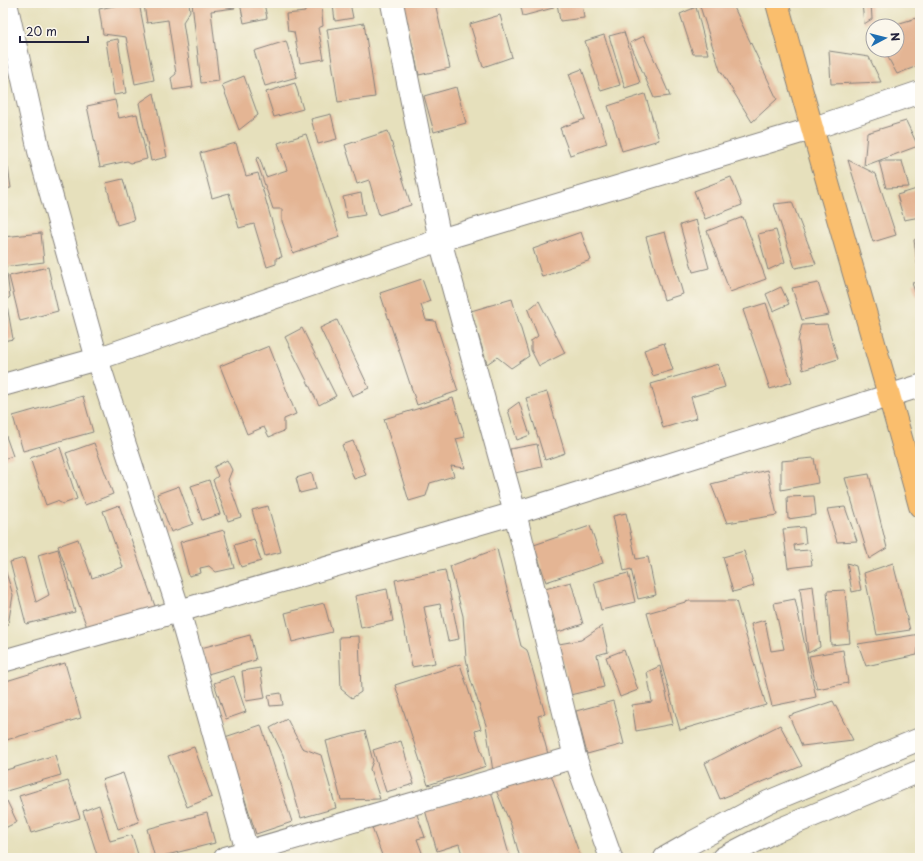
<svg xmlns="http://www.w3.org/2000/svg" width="923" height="861" font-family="'Playpen Sans',sans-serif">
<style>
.building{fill:#e4b594}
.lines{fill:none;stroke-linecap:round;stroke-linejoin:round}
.minor-casing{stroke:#84817c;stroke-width:24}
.major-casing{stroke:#84817c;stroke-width:24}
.minor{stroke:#fff;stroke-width:22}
.major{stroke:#fabe6d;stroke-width:22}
</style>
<rect width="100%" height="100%" fill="#fbf7ec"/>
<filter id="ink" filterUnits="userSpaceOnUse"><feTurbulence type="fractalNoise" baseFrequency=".025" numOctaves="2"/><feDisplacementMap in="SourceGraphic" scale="8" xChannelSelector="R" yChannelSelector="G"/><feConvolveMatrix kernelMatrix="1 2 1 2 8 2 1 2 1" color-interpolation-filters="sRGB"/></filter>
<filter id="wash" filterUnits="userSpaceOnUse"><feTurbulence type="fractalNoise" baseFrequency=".012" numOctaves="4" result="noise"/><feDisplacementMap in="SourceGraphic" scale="16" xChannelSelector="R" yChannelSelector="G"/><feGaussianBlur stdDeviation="0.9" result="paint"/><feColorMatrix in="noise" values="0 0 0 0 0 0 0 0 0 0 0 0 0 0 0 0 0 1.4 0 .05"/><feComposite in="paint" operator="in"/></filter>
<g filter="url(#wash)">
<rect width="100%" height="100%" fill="#e6e0bc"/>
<g id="blocks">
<g class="building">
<polygon points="128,3 139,3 154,80 135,84 126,37 103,34 99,9"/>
<polygon points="161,3 189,3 190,11 183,22 193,87 173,90 171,78 176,74 168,20 147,23 144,5"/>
<polygon points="192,3 235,3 235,8 211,11 219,81 201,83"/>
<polygon points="240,3 264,3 267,18 244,23"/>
<polygon points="304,3 321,3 323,26 318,28 324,59 300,63 294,32 288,31 286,14 305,12"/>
<polygon points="327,3 350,3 353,18 335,21 333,5 328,6"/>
<polygon points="403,3 435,3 450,68 419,75"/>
<polygon points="520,3 552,3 553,8 523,16"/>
<polygon points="557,3 582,3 584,18 560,21"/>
<polygon points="699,3 732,3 777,99 752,122 720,70"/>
<polygon points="862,3 871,3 872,19 864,24"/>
<polygon points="696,7 708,54 693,54 680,14"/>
<polygon points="500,15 512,57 483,67 470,24"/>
<polygon points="920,17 920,65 897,74 884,50 897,50 897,26 890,26"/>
<polygon points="364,23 375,97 338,102 327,29"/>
<polygon points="624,32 640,83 625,88 609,36"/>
<polygon points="604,35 620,85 601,91 585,41"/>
<polygon points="644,36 670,96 654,98 630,43"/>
<polygon points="118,39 126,93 114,95 106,41"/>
<polygon points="286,41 297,77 265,86 254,51"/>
<polygon points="829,51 869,57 881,82 831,84"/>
<polygon points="582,69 607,143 570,155 560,128 585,119 569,74"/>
<polygon points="244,76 258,115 239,130 222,85"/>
<polygon points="295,83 303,109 274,117 266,92"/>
<polygon points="456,87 466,123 434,132 424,96"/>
<polygon points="154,93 167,157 151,161 139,103"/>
<polygon points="645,94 659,140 622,151 608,106"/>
<polygon points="115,100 119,118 137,114 147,159 131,163 127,161 100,167 87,106"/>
<polygon points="331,114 337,139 318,144 311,119"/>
<polygon points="906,121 918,146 864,166 867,133"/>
<polygon points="388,131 411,205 379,215 369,180 357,184 345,145"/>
<polygon points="306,134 340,237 293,253 282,221 282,209 273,209 256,159 259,157 266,177 287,170 278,143"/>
<polygon points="236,143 246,176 258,173 282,257 276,258 276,264 267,267 254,224 239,228 229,193 212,198 200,153"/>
<polygon points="848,160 876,174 896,235 873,242"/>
<polygon points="879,161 902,161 909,187 886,188"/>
<polygon points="8,167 11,188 3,189 3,168"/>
<polygon points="731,177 742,205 705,219 694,191"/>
<polygon points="123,179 134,220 117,225 106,183"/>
<polygon points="920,188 920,217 904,220 897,195"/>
<polygon points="361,193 365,215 347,218 343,197"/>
<polygon points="792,202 816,264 795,268 774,204"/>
<polygon points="743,217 766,279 730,292 707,231"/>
<polygon points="696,220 709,268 693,272 680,225"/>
<polygon points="776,230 785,262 768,270 758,234"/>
<polygon points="581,232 591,260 542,277 533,249"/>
<polygon points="665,232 683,294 664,300 646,237"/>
<polygon points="41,233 44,262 3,267 3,237"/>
<polygon points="920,237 920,276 919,276 914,240"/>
<polygon points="48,267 58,311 20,321 9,276"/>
<polygon points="3,274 7,274 10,297 6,300 13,339 3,341"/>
<polygon points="422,279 430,301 421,305 426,320 435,321 458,391 417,405 380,293"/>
<polygon points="920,282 920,306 912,283"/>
<polygon points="818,283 829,315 802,320 792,288"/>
<polygon points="781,287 789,304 773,311 766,294"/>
<polygon points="512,299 529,356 511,368 497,357 487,364 471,311"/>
<polygon points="539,301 565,353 539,366 531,350 531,341 538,336 528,310"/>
<polygon points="766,303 792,382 770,389 743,310"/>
<polygon points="337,320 369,388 352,396 320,328"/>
<polygon points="827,324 838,359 803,370 798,341 802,325"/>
<polygon points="302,328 336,396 319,405 285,337"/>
<polygon points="664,343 673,370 653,376 644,350"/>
<polygon points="269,346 296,414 284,419 284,431 269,437 264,427 247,434 220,366"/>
<polygon points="718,364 725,387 691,397 697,418 663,428 651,384"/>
<polygon points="547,392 565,453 545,460 526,398"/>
<polygon points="83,396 93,432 23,451 13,416"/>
<polygon points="453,398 465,437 456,439 465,468 451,466 454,476 430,483 426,496 409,501 384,419"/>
<polygon points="519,402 530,435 517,440 508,410"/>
<polygon points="3,428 13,456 3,459"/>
<polygon points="353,441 366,475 354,479 342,445"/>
<polygon points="94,443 113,494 85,505 66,453"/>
<polygon points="537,444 542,467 515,473 510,449"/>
<polygon points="60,447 77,499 63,504 57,501 46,505 30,458"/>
<polygon points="814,458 818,483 781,490 781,461"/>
<polygon points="227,460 232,470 228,480 241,517 228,521 213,480 218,476 214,467"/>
<polygon points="767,470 777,515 727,523 711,484"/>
<polygon points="312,473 316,489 300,493 296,478"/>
<polygon points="869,474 887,548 869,559 845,478"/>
<polygon points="209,480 220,514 202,520 191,486"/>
<polygon points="179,486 193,524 171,532 157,494"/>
<polygon points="814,496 816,515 788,519 787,497"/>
<polygon points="119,505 156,609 89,633 58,546 78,539 92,578 123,567 103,511"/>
<polygon points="268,506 281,552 265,556 252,510"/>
<polygon points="845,507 857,541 837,542 827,509"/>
<polygon points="626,513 636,559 648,557 656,595 638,599 631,569 624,571 613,516"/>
<polygon points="590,526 603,563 546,582 534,545"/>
<polygon points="804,527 806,543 794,545 795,551 810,550 812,565 788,568 783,529"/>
<polygon points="224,530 234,568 216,572 209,566 200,568 201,573 189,576 180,542"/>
<polygon points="254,539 261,561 241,567 234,545"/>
<polygon points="58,549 75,612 26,624 10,562 24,558 36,602 49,595 38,555"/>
<polygon points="497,549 521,646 527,650 545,714 538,716 550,762 494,778 486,725 470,678 466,658 463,616 450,566"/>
<polygon points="744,551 754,586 733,592 723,557"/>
<polygon points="3,563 13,595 8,625 3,627"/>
<polygon points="847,563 856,566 861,590 852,592"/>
<polygon points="893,563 910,630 877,635 864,573"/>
<polygon points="445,570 459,639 448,641 440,604 424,607 435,663 412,667 395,580"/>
<polygon points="628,573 635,602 601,610 594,582"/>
<polygon points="571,582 583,624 558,632 545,589"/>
<polygon points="813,586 820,647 808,653 800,588"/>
<polygon points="387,589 393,621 361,628 355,596"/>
<polygon points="845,590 850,643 831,645 827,591"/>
<polygon points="795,599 816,697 772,706 751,624 765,620 771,651 784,649 774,603"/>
<polygon points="689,601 736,601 766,705 680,730 647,613"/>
<polygon points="324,603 332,632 292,642 285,613"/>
<polygon points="602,626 608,652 597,655 604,687 570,695 559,644 581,640"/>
<polygon points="920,634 917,655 866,666 858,644"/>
<polygon points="250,635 256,660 208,674 201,648"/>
<polygon points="359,636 361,692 352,698 341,689 339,637"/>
<polygon points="624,650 638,690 620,697 606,657"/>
<polygon points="843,650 848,683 817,689 809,656"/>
<polygon points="65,663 81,718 3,741 3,682"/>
<polygon points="460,664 481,729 475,731 486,766 428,785 395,685"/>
<polygon points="660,666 673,724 636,731 632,705 652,702 647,672"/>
<polygon points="260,668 265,698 246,701 242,671"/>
<polygon points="234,676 246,712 226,719 214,683"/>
<polygon points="281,693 283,705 270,706 268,695"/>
<polygon points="613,701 624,744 587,754 576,711"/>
<polygon points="833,701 853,740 802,746 789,716"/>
<polygon points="287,719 302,748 321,755 336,808 301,818 283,755 270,728"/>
<polygon points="261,725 292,822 256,834 225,737"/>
<polygon points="780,725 802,766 720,799 705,763"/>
<polygon points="365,731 373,761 370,769 380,799 341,800 326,741"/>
<polygon points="401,741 414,784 386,792 373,750"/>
<polygon points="194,747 212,797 187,807 168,756"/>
<polygon points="55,755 61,775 3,792 3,771"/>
<polygon points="549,769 581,858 520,858 511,825 495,788"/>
<polygon points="123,773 139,822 118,829 102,780"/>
<polygon points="68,781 80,818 31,833 19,796"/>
<polygon points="491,791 510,858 463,858 459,844 437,851 425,810"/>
<polygon points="7,801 17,822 3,829 3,803"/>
<polygon points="99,805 110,841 132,835 139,858 98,858 83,811"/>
<polygon points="416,812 425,837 417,839 424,858 383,858 372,828"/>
<polygon points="207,813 215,843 155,858 147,829"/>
</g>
</g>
</g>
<g filter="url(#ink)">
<use href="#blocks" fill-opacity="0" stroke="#84817c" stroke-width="1"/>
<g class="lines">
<defs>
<g id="minor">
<polyline points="6,3 39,151 97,359 179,611 249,858"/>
<polyline points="392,3 440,240 515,513 575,757 611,858"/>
<polyline points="3,385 97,359 440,240 811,129 920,92"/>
<polyline points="3,661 179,611 515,513 920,386"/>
<polyline points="225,858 575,757"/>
<polyline points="665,858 693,842 768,802 920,739"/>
<polyline points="723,858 771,833 920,771"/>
</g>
<path id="major" d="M777,3C823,171 874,338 920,506"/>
</defs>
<use href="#minor" class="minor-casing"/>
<use href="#major" class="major-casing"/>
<use href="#minor" class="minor"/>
<use href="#major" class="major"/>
</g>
</g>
<rect width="923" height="861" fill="none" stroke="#fbf7ec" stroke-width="16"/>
<g transform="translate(885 38) rotate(83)"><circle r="19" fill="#fbf7ec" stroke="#a4a2a5"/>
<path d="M0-3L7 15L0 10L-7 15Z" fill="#1f6fb2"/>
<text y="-6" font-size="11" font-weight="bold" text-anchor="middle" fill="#22223b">N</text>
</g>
<path d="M20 36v6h68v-6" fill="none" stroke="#22223b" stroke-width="2"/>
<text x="26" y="36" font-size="12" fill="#22223b" stroke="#fbf7ec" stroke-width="3" paint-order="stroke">20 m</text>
</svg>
